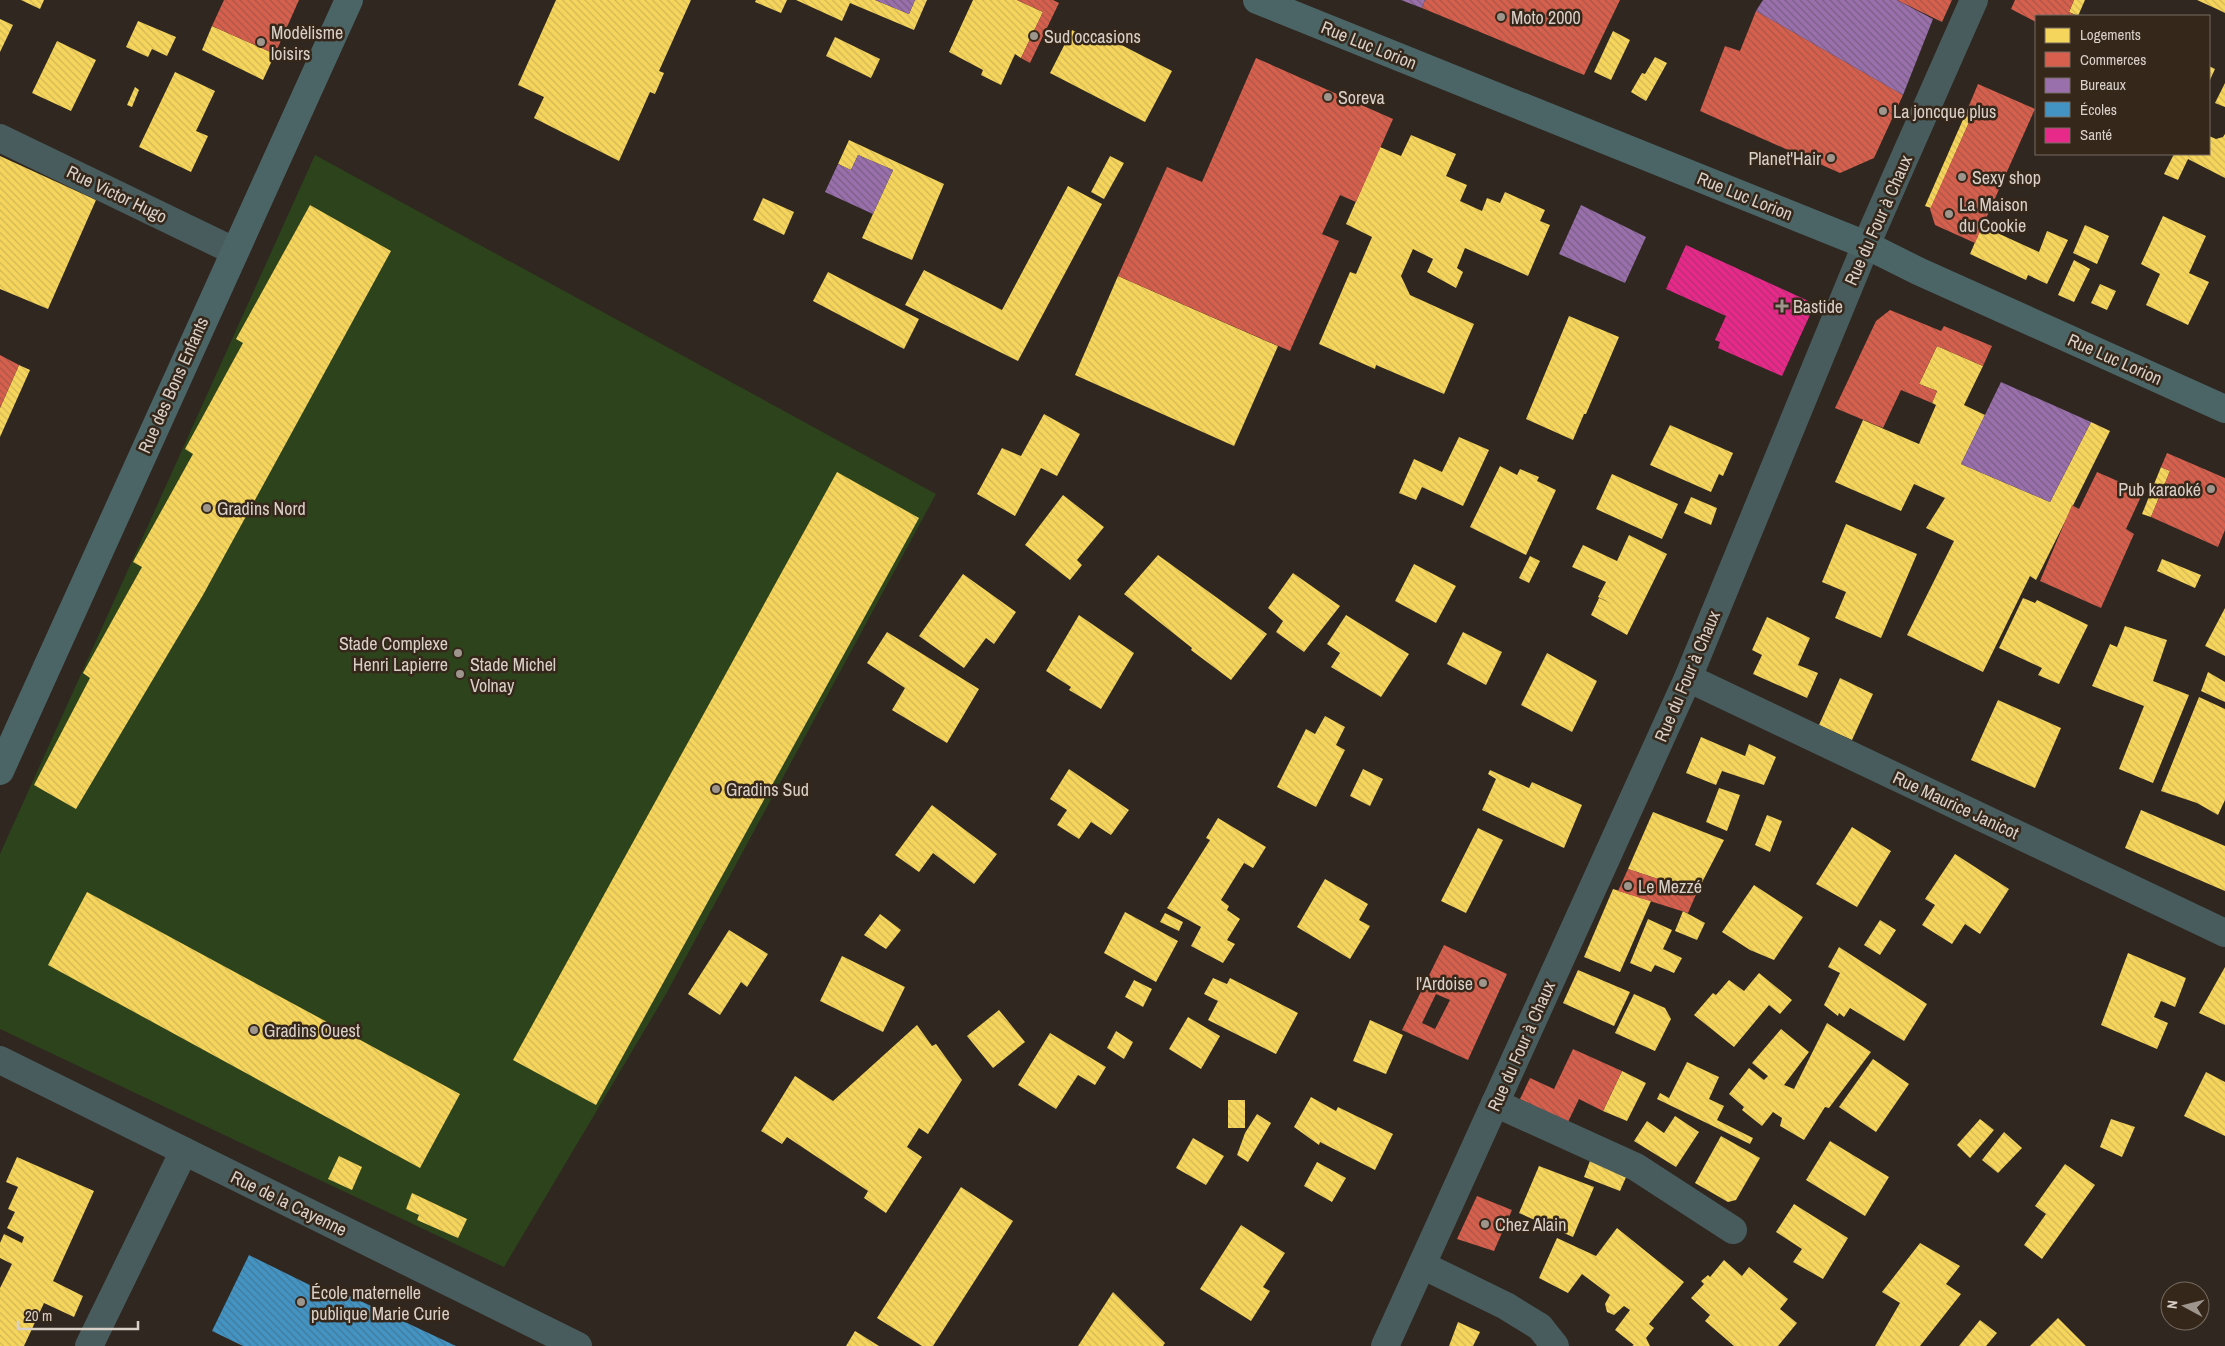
<svg xmlns="http://www.w3.org/2000/svg" width="2225" height="1346" font-family="'Archivo Narrow',sans-serif">
<style>
.grass{fill:#2d431c}
.homes{fill:url(#homes-back-hatch)}
.shops{fill:url(#shops-back-hatch);fill-rule:evenodd}
.offices{fill:url(#offices-back-hatch)}
.schools{fill:url(#schools-back-hatch)}
.health{fill:url(#health-back-hatch)}
.lines{fill:none;stroke-linecap:round;stroke-linejoin:round}
.street{stroke:#485c5e;stroke-width:28}
.secondary{stroke:#4b6567;stroke-width:28}
.poi-dot{fill:#9e958d;stroke:#35271a;stroke-width:2}
.labels{text-anchor:middle;dominant-baseline:central;stroke-width:5;stroke-linejoin:round;paint-order:stroke}
.poi-label{font-size:18px;fill:#d9d0c8;stroke:#35271a;text-anchor:start}
.street-label{font-size:18px;fill:#d9d0c8;stroke:#35271a}
</style>
<defs>
<pattern id="homes-back-hatch" width="6" height="6" patternUnits="userSpaceOnUse" patternTransform="scale(1.25)"><rect width="6" height="6" fill="#f6d55c"/><path d="M-1 5l2 2M0 0l6 6M5-1l2 2" fill="none" stroke="#d2b756"/></pattern>
<pattern id="shops-back-hatch" width="6" height="6" patternUnits="userSpaceOnUse" patternTransform="scale(1.25)"><rect width="6" height="6" fill="#d6604d"/><path d="M-1 5l2 2M0 0l6 6M5-1l2 2" fill="none" stroke="#a95648"/></pattern>
<pattern id="offices-back-hatch" width="6" height="6" patternUnits="userSpaceOnUse" patternTransform="scale(1.25)"><rect width="6" height="6" fill="#9970ab"/><path d="M-1 5l2 2M0 0l6 6M5-1l2 2" fill="none" stroke="#7a5e84"/></pattern>
<pattern id="schools-back-hatch" width="6" height="6" patternUnits="userSpaceOnUse" patternTransform="scale(1.25)"><rect width="6" height="6" fill="#4393c3"/><path d="M-1 5l2 2M0 0l6 6M5-1l2 2" fill="none" stroke="#427a9a"/></pattern>
<pattern id="health-back-hatch" width="6" height="6" patternUnits="userSpaceOnUse" patternTransform="scale(1.25)"><rect width="6" height="6" fill="#e7298a"/><path d="M-1 5l2 2M0 0l6 6M5-1l2 2" fill="none" stroke="#b52f73"/></pattern>
</defs>
<rect width="100%" height="100%" fill="#2f2720"/>
<polygon class="grass" points="315,155 936,494 666,994 504,1267 0,1029 0,854"/>
<g class="homes">
<polygon points="21,0 44,0 40,9"/>
<polygon points="556,0 691,0 659,71 664,73 655,94 650,92 619,161 534,118 544,97 518,85"/>
<polygon points="756,0 787,0 781,13 755,2"/>
<polygon points="796,0 875,0 909,14 915,0 927,0 914,30 850,3 842,21"/>
<polygon points="973,0 1017,0 1043,12 1021,58 1015,54 1001,85 981,75 983,70 949,52"/>
<polygon points="2074,0 2085,0 2078,16 2069,12"/>
<polygon points="2197,0 2225,0 2225,13 2219,10"/>
<polygon points="0,19 13,25 0,52"/>
<polygon points="138,21 176,37 167,56 152,49 148,57 126,47"/>
<polygon points="212,26 275,54 263,80 202,50"/>
<polygon points="1072,30 1101,45 1106,37 1172,71 1145,122 1050,73"/>
<polygon points="1613,31 1630,40 1611,80 1594,72"/>
<polygon points="835,37 880,59 871,78 826,56"/>
<polygon points="57,41 96,60 71,111 32,93"/>
<polygon points="1655,57 1667,63 1646,101 1631,92 1642,73 1645,74"/>
<polygon points="2209,66 2215,69 2209,82"/>
<polygon points="175,72 215,91 196,131 208,136 191,172 139,147"/>
<polygon points="2225,83 2225,107 2215,103"/>
<polygon points="135,87 139,90 132,107 127,105"/>
<polygon points="1965,115 1971,118 1931,208 1925,206"/>
<polygon points="2225,134 2225,178 2188,159 2178,180 2164,174 2174,154 2209,154 2209,136 2216,139 2223,137"/>
<polygon points="1411,135 1456,154 1446,176 1467,185 1460,201 1482,211 1487,198 1500,203 1505,192 1545,210 1540,221 1550,225 1528,276 1465,248 1457,268 1463,272 1456,288 1427,272 1433,259 1413,249 1401,276 1410,295 1474,324 1444,394 1376,365 1375,369 1319,344 1350,272 1356,274 1372,237 1346,224 1380,147 1401,156"/>
<polygon points="849,140 944,184 912,260 862,238 893,170 858,155 851,170 838,164"/>
<polygon points="0,156 96,200 48,309 0,289"/>
<polygon points="1110,156 1124,163 1104,199 1091,192"/>
<polygon points="1068,186 1102,204 1018,361 905,305 924,270 1002,310"/>
<polygon points="763,198 794,212 784,235 753,220"/>
<polygon points="310,205 391,251 203,595 76,809 34,785 90,678 83,673 142,567 133,562 193,454 185,449 243,343 236,339"/>
<polygon points="2163,216 2206,236 2189,273 2209,282 2188,325 2146,305 2160,274 2141,264"/>
<polygon points="2085,225 2109,236 2097,264 2073,253"/>
<polygon points="1982,226 2039,252 2047,231 2068,240 2047,284 2028,275 2026,280 1970,254"/>
<polygon points="2074,260 2090,269 2074,302 2058,295"/>
<polygon points="828,272 919,319 904,349 813,301"/>
<polygon points="1118,276 1278,346 1234,446 1075,375"/>
<polygon points="2100,284 2116,291 2107,310 2091,303"/>
<polygon points="1569,316 1619,337 1586,414 1584,414 1573,440 1526,419"/>
<polygon points="1937,346 1983,366 1964,405 1985,415 1961,464 2050,502 2091,422 2110,431 2036,580 2030,576 1983,672 1907,635 1954,541 1926,528 1945,498 1914,484 1901,511 1835,482 1863,420 1919,444 1936,405 1932,403 1937,391 1919,384"/>
<polygon points="19,365 30,370 0,437 0,408"/>
<polygon points="1044,414 1080,434 1057,476 1041,468 1015,516 977,494 1002,448 1021,456"/>
<polygon points="1670,425 1733,453 1723,476 1719,474 1711,492 1650,465"/>
<polygon points="1459,437 1489,450 1463,506 1422,487 1416,500 1399,493 1414,459 1442,472"/>
<polygon points="1500,466 1517,475 1520,469 1539,477 1537,481 1556,490 1526,555 1470,527"/>
<polygon points="2161,467 2170,471 2151,517 2142,514"/>
<polygon points="837,472 919,518 596,1105 513,1060"/>
<polygon points="1612,474 1678,504 1662,539 1596,509"/>
<polygon points="1063,495 1104,527 1077,560 1082,565 1070,580 1025,545"/>
<polygon points="1691,497 1717,508 1711,525 1684,513"/>
<polygon points="1846,524 1917,554 1881,638 1835,618 1846,592 1822,582"/>
<polygon points="1629,535 1667,554 1627,635 1591,615 1599,598 1612,604 1598,597 1606,582 1572,567 1583,545 1617,561"/>
<polygon points="1158,555 1267,634 1231,680 1191,650 1192,648 1124,594"/>
<polygon points="1530,556 1540,561 1529,583 1519,578"/>
<polygon points="2162,559 2201,575 2195,588 2157,571"/>
<polygon points="1414,564 1456,586 1436,623 1395,601"/>
<polygon points="1293,573 1340,606 1304,652 1276,632 1283,621 1268,608"/>
<polygon points="963,574 1016,612 994,644 986,638 964,668 919,636"/>
<polygon points="2023,598 2035,603 2037,600 2088,625 2059,684 2038,675 2042,668 1999,648"/>
<polygon points="2225,608 2225,656 2205,646"/>
<polygon points="1079,615 1134,653 1101,709 1069,690 1071,687 1046,671"/>
<polygon points="1346,615 1409,654 1381,697 1331,667 1340,653 1327,644"/>
<polygon points="1767,617 1810,638 1798,665 1818,673 1807,698 1753,674 1762,655 1752,650"/>
<polygon points="2125,626 2167,640 2153,681 2189,695 2153,783 2119,769 2144,706 2092,686 2110,644 2117,647"/>
<polygon points="887,632 979,689 947,743 892,710 905,688 867,663"/>
<polygon points="1463,632 1502,652 1486,685 1447,664"/>
<polygon points="1547,653 1597,681 1572,732 1521,705"/>
<polygon points="2208,672 2225,682 2225,702 2201,691"/>
<polygon points="1840,678 1873,694 1852,740 1819,725"/>
<polygon points="2199,697 2225,709 2225,800 2218,815 2197,803 2161,791"/>
<polygon points="1998,700 2061,728 2035,788 1971,760"/>
<polygon points="1325,716 1345,727 1336,745 1345,750 1316,807 1277,787 1306,729 1315,734"/>
<polygon points="1701,737 1745,756 1749,744 1776,757 1764,785 1722,771 1716,785 1686,773"/>
<polygon points="1069,769 1129,810 1111,835 1091,822 1079,839 1057,825 1067,810 1050,799"/>
<polygon points="1363,769 1383,779 1370,806 1350,796"/>
<polygon points="1490,770 1529,788 1532,782 1582,805 1564,848 1482,810 1496,779 1488,774"/>
<polygon points="1719,788 1740,795 1727,831 1706,822"/>
<polygon points="932,805 997,854 974,884 933,853 919,872 895,855"/>
<polygon points="2141,810 2225,846 2225,891 2125,848"/>
<polygon points="1653,812 1724,840 1697,892 1628,869"/>
<polygon points="1767,815 1782,821 1770,852 1755,845"/>
<polygon points="1218,818 1266,847 1253,868 1244,863 1221,900 1229,906 1227,910 1240,919 1227,940 1235,944 1223,963 1191,946 1201,927 1167,908 1210,840 1206,838"/>
<polygon points="1852,827 1891,851 1857,907 1816,884"/>
<polygon points="1478,828 1503,840 1466,913 1441,901"/>
<polygon points="1955,854 2009,889 1980,934 1965,924 1952,944 1922,925 1935,905 1925,899"/>
<polygon points="1325,879 1368,904 1359,920 1370,926 1350,959 1297,927"/>
<polygon points="1754,885 1803,917 1774,960 1750,950 1722,932"/>
<polygon points="1613,889 1651,901 1620,972 1584,957"/>
<polygon points="87,892 460,1094 420,1168 48,965"/>
<polygon points="1683,911 1705,923 1697,940 1675,931"/>
<polygon points="1125,912 1178,941 1156,982 1104,953"/>
<polygon points="1165,913 1183,922 1179,931 1160,922"/>
<polygon points="880,914 901,930 886,949 864,935"/>
<polygon points="1648,919 1672,930 1663,949 1682,958 1674,973 1655,965 1651,972 1630,963"/>
<polygon points="1880,920 1896,930 1880,955 1864,945"/>
<polygon points="729,930 768,954 747,987 741,982 720,1015 688,994"/>
<polygon points="1839,947 1927,1004 1904,1041 1850,1008 1844,1017 1839,1013 1838,1016 1824,1005 1840,973 1828,967"/>
<polygon points="2128,953 2186,978 2175,1007 2161,1001 2154,1017 2168,1023 2157,1049 2101,1025"/>
<polygon points="842,956 905,987 883,1032 820,1001"/>
<polygon points="2225,967 2225,1025 2199,1013"/>
<polygon points="1578,970 1630,992 1614,1026 1563,1003"/>
<polygon points="1759,973 1792,1000 1780,1014 1769,1005 1734,1047 1694,1015 1713,993 1716,995 1729,980 1744,991"/>
<polygon points="1213,978 1227,984 1230,978 1298,1013 1276,1054 1208,1020 1218,1001 1204,994"/>
<polygon points="1134,980 1152,989 1143,1007 1125,997"/>
<polygon points="1634,994 1665,1008 1671,1019 1655,1051 1615,1033"/>
<polygon points="999,1010 1025,1042 993,1068 967,1036"/>
<polygon points="1188,1017 1220,1036 1201,1069 1169,1049"/>
<polygon points="1370,1020 1403,1035 1386,1074 1353,1061"/>
<polygon points="1827,1023 1871,1052 1829,1108 1825,1107 1804,1140 1780,1126 1782,1118 1773,1112 1762,1126 1742,1110 1744,1107 1729,1094 1749,1068 1764,1080 1768,1076 1752,1063 1781,1029 1809,1052 1784,1085 1794,1089"/>
<polygon points="917,1025 932,1046 936,1044 962,1080 928,1134 919,1128 907,1147 922,1157 886,1213 864,1198 868,1191 787,1137 782,1144 761,1131 795,1076 833,1101"/>
<polygon points="1116,1031 1133,1042 1124,1059 1107,1048"/>
<polygon points="1050,1033 1106,1067 1095,1085 1078,1075 1056,1109 1018,1085"/>
<polygon points="1873,1059 1909,1084 1876,1132 1839,1107"/>
<polygon points="1687,1062 1719,1077 1709,1099 1724,1106 1717,1120 1753,1138 1750,1144 1657,1099 1660,1093 1669,1098"/>
<polygon points="1622,1071 1646,1083 1627,1121 1603,1111"/>
<polygon points="2206,1072 2225,1082 2225,1136 2184,1116"/>
<polygon points="1311,1097 1336,1111 1338,1107 1393,1134 1375,1170 1320,1142 1319,1145 1294,1127"/>
<rect x="1228" y="1100" width="17" height="28"/>
<polygon points="1257,1114 1271,1123 1248,1162 1237,1155 1245,1133"/>
<polygon points="1675,1116 1699,1132 1676,1167 1634,1141 1647,1121 1664,1133"/>
<polygon points="1980,1119 1994,1130 1970,1158 1957,1145"/>
<polygon points="2111,1119 2135,1127 2122,1157 2100,1147"/>
<polygon points="2004,1132 2022,1148 1998,1173 1982,1160"/>
<polygon points="1721,1136 1760,1158 1736,1200 1728,1202 1695,1183"/>
<polygon points="1193,1138 1224,1156 1206,1185 1176,1168"/>
<polygon points="1830,1141 1889,1177 1865,1216 1806,1180"/>
<polygon points="339,1156 362,1167 352,1190 328,1179"/>
<polygon points="17,1157 94,1191 53,1281 83,1296 74,1317 44,1303 24,1346 0,1346 0,1288 12,1264 0,1258 0,1243 4,1234 22,1243 24,1237 7,1228 15,1212 8,1209 18,1187 6,1182"/>
<polygon points="1591,1158 1627,1175 1620,1191 1584,1177"/>
<polygon points="1317,1162 1346,1178 1332,1202 1304,1186"/>
<polygon points="2065,1164 2095,1185 2042,1259 2024,1245 2046,1214 2035,1206"/>
<polygon points="1539,1166 1594,1187 1573,1237 1519,1213"/>
<polygon points="961,1187 1013,1221 933,1346 922,1346 877,1318"/>
<polygon points="412,1193 467,1219 458,1238 417,1220 419,1215 406,1209"/>
<polygon points="1794,1204 1848,1238 1823,1279 1793,1262 1802,1249 1776,1232"/>
<polygon points="1241,1225 1285,1253 1263,1287 1270,1291 1251,1321 1200,1289"/>
<polygon points="1617,1228 1684,1282 1649,1324 1654,1328 1646,1338 1650,1346 1632,1346 1634,1345 1615,1330 1630,1310 1624,1306 1614,1315 1607,1312 1605,1304 1610,1295 1582,1274 1568,1293 1539,1278 1557,1238 1596,1256"/>
<polygon points="1920,1243 1960,1266 1946,1284 1961,1294 1920,1346 1875,1346 1900,1303 1882,1292"/>
<polygon points="1724,1260 1742,1276 1749,1267 1788,1299 1780,1309 1797,1323 1778,1346 1734,1346 1705,1321 1710,1315 1691,1298 1704,1284 1701,1281 1708,1275 1710,1277"/>
<polygon points="1113,1292 1165,1343 1163,1346 1078,1346"/>
<polygon points="2058,1318 2086,1346 2030,1346"/>
<polygon points="1980,1320 1997,1333 1986,1346 1959,1346"/>
<polygon points="1458,1322 1480,1332 1473,1346 1449,1346"/>
<polygon points="855,1331 879,1346 846,1346"/>
</g>
<g class="shops">
<polygon points="224,0 299,0 275,54 212,26"/>
<polygon points="1017,0 1053,0 1059,3 1030,63 1021,58 1043,12"/>
<polygon points="1425,0 1620,0 1584,75 1422,8"/>
<polygon points="1897,0 1952,0 1942,22"/>
<polygon points="2015,0 2074,0 2069,12 2076,16 2036,16 2036,22 2011,9"/>
<polygon points="1756,11 1903,95 1874,158 1840,173 1700,111 1725,46 1740,51"/>
<polygon points="1256,58 1393,119 1356,202 1340,195 1322,234 1339,241 1290,351 1118,276 1167,167 1202,182"/>
<polygon points="1978,84 2035,109 1975,243 1935,225 1930,209 1971,118 1965,115"/>
<polygon points="1890,310 1941,331 1944,326 1992,346 1983,366 1937,346 1919,384 1937,391 1932,403 1901,390 1883,428 1835,408 1876,321"/>
<polygon points="0,355 19,365 0,408"/>
<polygon points="2167,453 2225,478 2225,530 2218,547 2151,517 2170,471 2161,467"/>
<polygon points="2097,472 2143,492 2126,529 2134,534 2101,608 2040,581 2072,505 2079,509"/>
<polygon points="1628,869 1697,892 1688,913 1618,891"/>
<path d="M1444,945L1507,974L1468,1060L1402,1030ZM1436,994L1450,1000L1435,1029L1422,1023Z"/>
<polygon points="1573,1049 1622,1071 1603,1111 1579,1099 1568,1122 1520,1099 1530,1078 1554,1089"/>
<polygon points="1477,1196 1512,1210 1494,1251 1457,1239"/>
</g>
<g class="offices">
<polygon points="875,0 915,0 909,14"/>
<polygon points="1401,0 1425,0 1422,8"/>
<polygon points="1763,0 1897,0 1933,19 1903,95 1756,11"/>
<polygon points="858,155 893,170 873,214 825,192 838,164 851,170"/>
<polygon points="1581,205 1646,237 1625,283 1559,254"/>
<polygon points="2001,382 2091,422 2050,502 1961,464"/>
</g>
<polygon class="schools" points="249,1255 332,1296 335,1289 456,1346 243,1346 212,1331"/>
<polygon class="health" points="1686,245 1815,304 1782,376 1718,348 1720,342 1715,340 1726,316 1666,289"/>
<g class="lines">
<g class="street">
<polyline points="0,138 234,251"/>
<polyline points="1688,678 2225,933"/>
<polyline points="0,1060 578,1346"/>
<polyline points="1495,1103 1636,1167 1733,1230"/>
<polyline points="1422,1265 1506,1306 1540,1327 1555,1346"/>
<polyline points="89,1346 184,1151"/>
<polyline points="1385,1346 1688,678 1866,245 1974,0"/>
</g>
<g class="secondary">
<polyline points="1257,0 1866,245 1918,271 2225,409"/>
<polyline points="0,771 349,0"/>
</g>
</g>
<g class="poi-dot">
<circle cx="1501" cy="17" r="5"/>
<circle cx="1034" cy="36" r="5"/>
<circle cx="261" cy="42" r="5"/>
<circle cx="1328" cy="97" r="5"/>
<circle cx="1883" cy="111" r="5"/>
<circle cx="1831" cy="158" r="5"/>
<circle cx="1962" cy="177" r="5"/>
<circle cx="1949" cy="214" r="5"/>
<path d="M1779.5 298.5h5v5h5v5h-5v5h-5v-5h-5v-5h5z"/>
<circle cx="2211" cy="489" r="5"/>
<circle cx="207" cy="508" r="5"/>
<circle cx="458" cy="653" r="5"/>
<circle cx="460" cy="674" r="5"/>
<circle cx="716" cy="789" r="5"/>
<circle cx="1628" cy="886" r="5"/>
<circle cx="1483" cy="983" r="5"/>
<circle cx="254" cy="1030" r="5"/>
<circle cx="1485" cy="1224" r="5"/>
<circle cx="301" cy="1302" r="5"/>
</g>
<g class="labels">
<g class="poi-label">
<text x="1511" y="17">Moto 2000</text>
<text x="271" y="32">Modèlisme<tspan x="271" dy="21">loisirs</tspan></text>
<text x="1044" y="36">Sud occasions</text>
<text x="1338" y="97">Soreva</text>
<text x="1893" y="111">La joncque plus</text>
<text x="1821" y="158" text-anchor="end">Planet'Hair</text>
<text x="1972" y="177">Sexy shop</text>
<text x="1959" y="204">La Maison<tspan x="1959" dy="21">du Cookie</tspan></text>
<text x="1793" y="306">Bastide</text>
<text x="2201" y="489" text-anchor="end">Pub karaoké</text>
<text x="217" y="508">Gradins Nord</text>
<text x="448" y="643" text-anchor="end">Stade Complexe<tspan x="448" dy="21">Henri Lapierre</tspan></text>
<text x="470" y="664">Stade Michel<tspan x="470" dy="21">Volnay</tspan></text>
<text x="726" y="789">Gradins Sud</text>
<text x="1638" y="886">Le Mezzé</text>
<text x="1473" y="983" text-anchor="end">l'Ardoise</text>
<text x="264" y="1030">Gradins Ouest</text>
<text x="1495" y="1224">Chez Alain</text>
<text x="311" y="1292">École maternelle<tspan x="311" dy="21">publique Marie Curie</tspan></text>
</g>
<g class="street-label">
<text transform="translate(1369 45) rotate(22)">Rue Luc Lorion</text>
<text transform="translate(117 194) rotate(26)">Rue Victor Hugo</text>
<text transform="translate(1745 196) rotate(22)">Rue Luc Lorion</text>
<text transform="translate(1878 220) rotate(-66)">Rue du Four à Chaux</text>
<text transform="translate(2115 359) rotate(24)">Rue Luc Lorion</text>
<text transform="translate(173 385) rotate(-66)">Rue des Bons Enfants</text>
<text transform="translate(1687 676) rotate(-67)">Rue du Four à Chaux</text>
<text transform="translate(1956 805) rotate(25)">Rue Maurice Janicot</text>
<text transform="translate(1521 1046) rotate(-66)">Rue du Four à Chaux</text>
<text transform="translate(289 1203) rotate(26)">Rue de la Cayenne</text>
</g>
</g>
<rect x="2035" y="15" width="175" height="140" fill="#35271a" stroke="#776b60"/>
<rect x="2045" y="28" width="25" height="15" fill="#f6d55c" stroke="#776b60"/>
<text x="2080" y="40" font-size="15" fill="#d9d0c8">Logements</text>
<rect x="2045" y="52" width="25" height="15" fill="#d6604d" stroke="#776b60"/>
<text x="2080" y="65" font-size="15" fill="#d9d0c8">Commerces</text>
<rect x="2045" y="78" width="25" height="15" fill="#9970ab" stroke="#776b60"/>
<text x="2080" y="90" font-size="15" fill="#d9d0c8">Bureaux</text>
<rect x="2045" y="102" width="25" height="15" fill="#4393c3" stroke="#776b60"/>
<text x="2080" y="115" font-size="15" fill="#d9d0c8">Écoles</text>
<rect x="2045" y="128" width="25" height="15" fill="#e7298a" stroke="#776b60"/>
<text x="2080" y="140" font-size="15" fill="#d9d0c8">Santé</text>
<g transform="translate(2185 1306) rotate(277)"><circle r="24" fill="#35271a" stroke="#776b60"/>
<path d="M0-4L9 19L0 12L-9 19Z" fill="#9e958d"/>
<text y="-8" font-size="14" font-weight="bold" text-anchor="middle" fill="#d9d0c8">N</text>
</g>
<path d="M18 1321v8h120v-8" fill="none" stroke="#d9d0c8" stroke-width="2.5"/>
<text x="25" y="1321" font-size="15" fill="#d9d0c8" stroke="#35271a" stroke-width="4" paint-order="stroke">20 m</text>
</svg>
